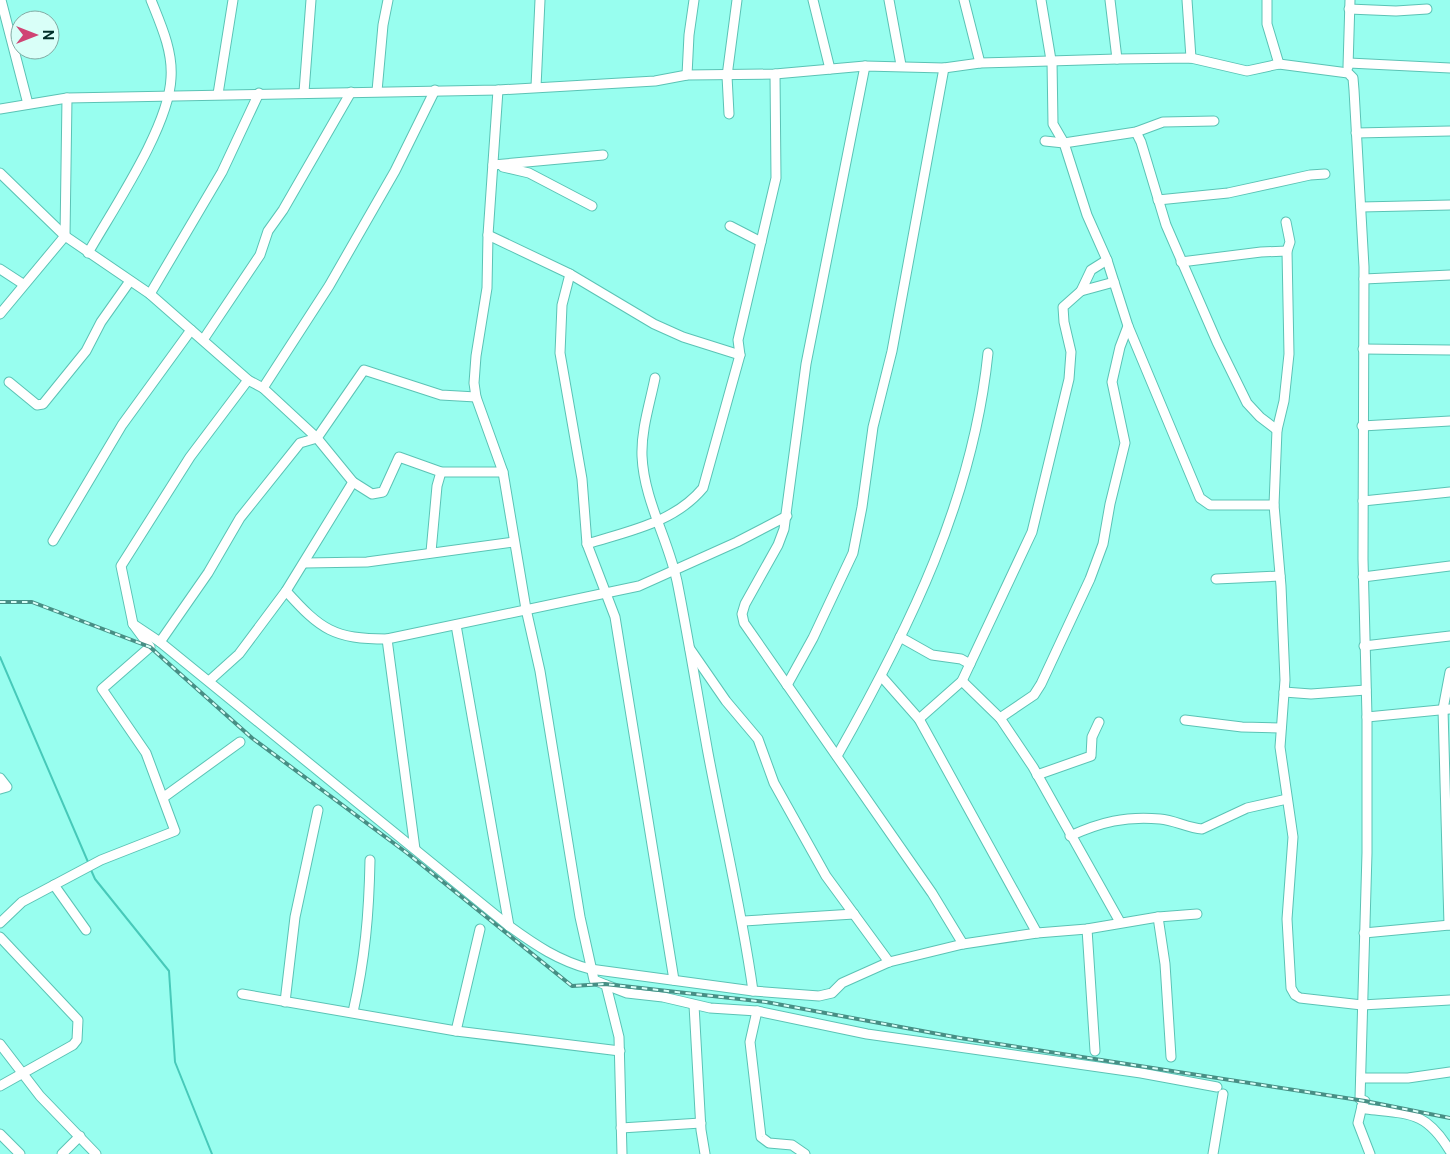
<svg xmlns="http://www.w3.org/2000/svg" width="1450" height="1154" font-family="'Public Sans',sans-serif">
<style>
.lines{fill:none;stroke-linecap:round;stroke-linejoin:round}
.stream{stroke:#47c9b9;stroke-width:2}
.minor-casing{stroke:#5bc3b5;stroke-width:11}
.minor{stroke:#fff;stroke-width:9}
.rail-casing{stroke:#478f85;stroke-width:4}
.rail{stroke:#d9fff8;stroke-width:2;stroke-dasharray:5.5;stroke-linecap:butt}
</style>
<rect width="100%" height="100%" fill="#98feef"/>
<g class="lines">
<g class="stream">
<polyline points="0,657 88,862"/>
<polyline points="91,870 95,879 169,971 175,1062 212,1154"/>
</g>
<defs>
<g id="minor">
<polyline points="1,0 28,104"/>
<polyline points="813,0 830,69"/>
<polyline points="889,0 901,65"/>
<polyline points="964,0 980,63"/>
<polyline points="1041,0 1051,60"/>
<polyline points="1110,0 1117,59"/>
<polyline points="1187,0 1191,58"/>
<polyline points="1267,0 1267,24 1279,64"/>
<polyline points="1349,9 1396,11 1427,9"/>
<polyline points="1052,61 1053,124 1064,143 1087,215 1107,260 1128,326 1200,498 1210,505 1274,505"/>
<polyline points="1349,63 1450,68"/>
<polyline points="865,66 806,364 784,529 778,545 745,604 742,614 744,623 932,893 963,944"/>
<polyline points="1348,67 1350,0"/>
<polyline points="687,75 689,35 694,0"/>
<polyline points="536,87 540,0"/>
<polyline points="498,90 488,235 487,288 476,356 474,383 476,397 503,472 526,609 540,671 580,917 594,980 606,985 619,1037 622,1154"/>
<polyline points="377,91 383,25 388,0"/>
<polyline points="304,92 311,0"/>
<polyline points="218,94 233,0"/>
<path d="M0,109L67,98L498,90L655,81L687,75L775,74L865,66L944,68L980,63L1117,59L1191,58L1247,71L1279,64L1348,73L1353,78L1354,90L1364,267L1363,559L1367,717V853L1360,1099L1365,1101L1362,1106L1366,1109C1410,1114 1426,1111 1450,1151"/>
<polyline points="729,114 727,76 737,0"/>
<polyline points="1136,132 1141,142 1166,225 1217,342 1247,403 1260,417 1277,430"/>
<polyline points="1356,133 1450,131"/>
<polyline points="1045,141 1064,143 1136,132 1163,122 1214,121"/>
<polyline points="493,165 603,155"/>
<polyline points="503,167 529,173 592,206"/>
<polyline points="0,173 65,236 150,294 248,380 263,388 317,438 353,482 372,494 383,492 399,457 441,472 503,472"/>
<polyline points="1158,200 1228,193 1310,175 1325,174"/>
<polyline points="1361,207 1450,205"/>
<polyline points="1286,222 1290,242 1287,251 1289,354 1284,401 1277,430 1274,505 1281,586 1285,680 1280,747 1293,837 1287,919 1291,988 1295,995 1300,998 1362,1005 1450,1000"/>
<polyline points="730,226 761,242"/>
<polyline points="488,235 570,274 654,324 683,337 740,355"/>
<path d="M88,253C113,209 169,127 171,78C173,51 161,25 151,0"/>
<polyline points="1181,262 1261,252 1287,251"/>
<polyline points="0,269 23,284"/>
<polyline points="570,274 562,305 560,353 582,479 587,544 615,617 674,980"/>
<polyline points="1364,279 1450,275"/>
<polyline points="1081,291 1114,282"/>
<polyline points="150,294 222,172 259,93"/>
<polyline points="0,314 65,236 67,98"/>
<polyline points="203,340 260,255 268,231 283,210 351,92"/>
<polyline points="1363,349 1450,350"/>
<path d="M655,378C650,403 641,430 642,456C644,502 670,542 678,586C689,642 698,698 708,753C723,833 742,911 753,991"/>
<polyline points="9,382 37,405 43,404 86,351 101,322 130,281"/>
<polyline points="263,388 329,286 395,171 435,90"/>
<polyline points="1362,426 1450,421"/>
<polyline points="1363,501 1450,492"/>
<polyline points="53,541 122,425 191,330"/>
<path d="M587,544C628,531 674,523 703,488L740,355L738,340L776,178L775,74"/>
<polyline points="431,552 437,486 441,472"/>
<polyline points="305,563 367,562 514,542"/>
<polyline points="1363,577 1450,566"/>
<polyline points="1216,579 1280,576"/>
<path d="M286,591C321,630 334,639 387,639L639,586L737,542L787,516"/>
<path d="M133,624L160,642L509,926C535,945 559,961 590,969L753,991L819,996L832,993L842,983L889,962L963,944L1037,933L1087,929L1158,917L1197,914"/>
<polyline points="456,625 509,926"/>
<polyline points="900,637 932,655 961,659 970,664"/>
<polyline points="387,639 415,849"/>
<polyline points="160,642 208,573 240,518 300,443 317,438 364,370 441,395 476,397"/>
<polyline points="1364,646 1450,636"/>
<polyline points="690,649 726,701 758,739 774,783 826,876 889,962"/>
<polyline points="882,677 919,719 1037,933"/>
<polyline points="209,681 239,654 286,591 353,482"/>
<polyline points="962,681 1000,718 1033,767 1120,922"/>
<polyline points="787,685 813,638 853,553 862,507 873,427 892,351 944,68"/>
<polyline points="1284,692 1311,694 1366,690"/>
<polyline points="1367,717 1450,709"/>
<polyline points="1000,718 1034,695 1041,684 1090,579 1103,544 1110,504 1125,443 1112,382 1120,347 1128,326"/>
<polyline points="919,719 962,681 1032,532 1069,379 1071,352 1064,322 1063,307 1081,291 1091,270 1107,260"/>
<polyline points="1185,720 1242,727 1281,728"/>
<path d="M837,756C909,629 973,500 988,353"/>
<polyline points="1037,775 1091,756 1092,737 1099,722"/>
<polyline points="0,778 7,787 0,789"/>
<polyline points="164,797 240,742"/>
<path d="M1070,836C1101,822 1125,816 1160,819C1174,820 1188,828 1202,829L1247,808L1287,799"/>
<polyline points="54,885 86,930"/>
<polyline points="1158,917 1165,964 1171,1057"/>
<polyline points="744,921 854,914"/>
<polyline points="0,923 22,902 101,860 175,831 146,753 102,689 150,647 133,624 121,566 190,457 248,380"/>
<polyline points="1449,925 1443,709 1450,672"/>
<polyline points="1087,929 1095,1051"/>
<polyline points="1364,933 1450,925"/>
<polyline points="0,937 78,1020 77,1040 73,1045 0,1086"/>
<polyline points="606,985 627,993 663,997 710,1008 757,1011 867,1034 1141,1073 1217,1087"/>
<polyline points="242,994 456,1031 620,1051"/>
<polyline points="285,1002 295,917 318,810"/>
<polyline points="694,1005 701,1130 705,1154"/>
<polyline points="757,1011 750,1042 761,1137 769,1143 792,1145 805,1154"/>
<path d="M353,1012C365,959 369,914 370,860"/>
<polyline points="456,1031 480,929"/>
<polyline points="0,1044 40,1096 96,1154"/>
<polyline points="1361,1078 1408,1078 1450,1072"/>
<polyline points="1362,1106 1358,1123 1370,1154"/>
<polyline points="621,1128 701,1123"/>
<polyline points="0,1134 20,1154"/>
<polyline points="62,1154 80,1136"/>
<polyline points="1213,1154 1223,1094"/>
</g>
</defs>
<use href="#minor" class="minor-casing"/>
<use href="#minor" class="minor"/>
<defs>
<polyline id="rail" points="0,602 32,602 150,647 252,738 407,853 572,986 605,984 766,1002 960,1038 1365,1101 1450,1118"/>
</defs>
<use href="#rail" class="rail-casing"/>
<use href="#rail" class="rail"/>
</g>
<g transform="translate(35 35) rotate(90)"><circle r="24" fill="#d9fff8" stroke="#82aba4"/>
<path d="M0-4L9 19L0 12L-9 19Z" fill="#d04474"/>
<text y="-8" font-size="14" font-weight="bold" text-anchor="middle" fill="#002d27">N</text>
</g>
</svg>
